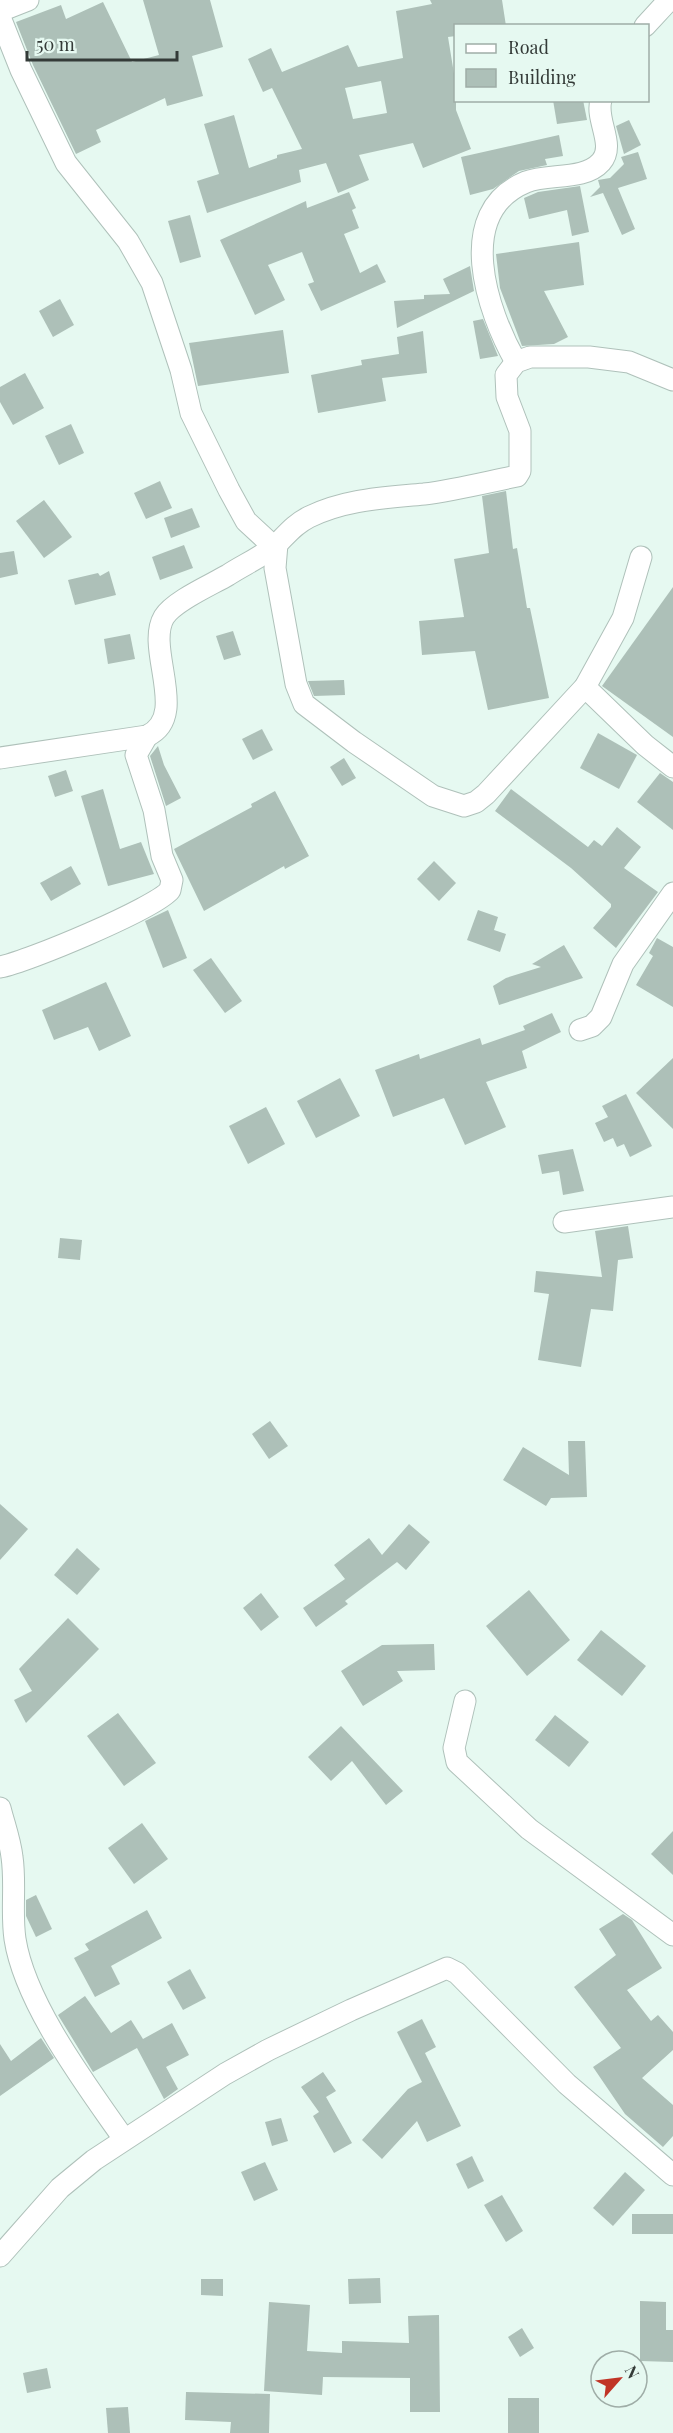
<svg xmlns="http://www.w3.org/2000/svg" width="673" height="2433" font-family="'Playfair Display',serif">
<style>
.building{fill:#adc0b8;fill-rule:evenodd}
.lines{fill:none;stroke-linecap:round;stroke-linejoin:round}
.minor-casing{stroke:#afc1ba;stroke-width:23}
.minor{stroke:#fff;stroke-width:21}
</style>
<rect width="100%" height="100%" fill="#e6f9f1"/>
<g class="building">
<polygon points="143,0 210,0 223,47 192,56 203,96 167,106 165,98 96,130 101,142 76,154 33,65 16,22 61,5 66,19 103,2 132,62 159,55"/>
<path d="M430,0H502L506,26H456V36L448,37L456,86V110L471,149L423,168L413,143L359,155L369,180L338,193L326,163L299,170L301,182L207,213L197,181L219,174L204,124L234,115L249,168L277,158V155L302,149L272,88L263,92L248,59L271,48L282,72L348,45L358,67L403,58L396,11L432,4ZM381,81L387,113L353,119L345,88Z"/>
<polygon points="553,100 583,100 587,120 557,124"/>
<polygon points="629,120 641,145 624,154 616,126"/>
<polygon points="559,135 563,156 545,159 547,165 519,171 493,189 470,195 461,157"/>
<polygon points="638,152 647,179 618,188 635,229 622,235 603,193 590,197 600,187 598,180 610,178 624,164 621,157"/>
<polygon points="580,186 589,232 572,236 567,210 529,219 524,198 538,192"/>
<polygon points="349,192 356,208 352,210 359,228 344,234 360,273 377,264 386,282 321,311 308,284 314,282 302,252 268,265 285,300 255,315 220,240 306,201 307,208"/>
<polygon points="190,215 201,257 180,263 168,221"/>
<polygon points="579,242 584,285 544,291 568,337 554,344 522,346 500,288 496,254"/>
<polygon points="470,266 474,291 397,328 394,301 424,299 424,295 450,294 443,279"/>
<polygon points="60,299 74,325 53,337 39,311"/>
<polygon points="483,319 498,356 480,359 473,321"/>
<polygon points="283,330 289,373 198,386 189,343"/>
<polygon points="423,331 427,373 382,378 386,401 318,413 311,375 362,365 361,360 399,354 397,337"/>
<polygon points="25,373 44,408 13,425 0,402 0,387"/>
<polygon points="71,424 84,453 59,465 45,436"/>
<polygon points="160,481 172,508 146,519 134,493"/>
<polygon points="506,491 513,549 517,548 527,608 530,608 549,698 488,710 475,651 422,655 419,621 464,617 454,559 489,553 482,496"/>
<polygon points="44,500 72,537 44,558 16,521"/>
<polygon points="192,508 200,527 171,538 164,518"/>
<polygon points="184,545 193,568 160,580 152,557"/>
<polygon points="14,551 18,574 0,578 0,553"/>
<polygon points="109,571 116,595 75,605 68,580 98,573 100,576"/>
<polygon points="673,587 673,737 602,686"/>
<polygon points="233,631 241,655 224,660 216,636"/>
<polygon points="130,634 135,659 108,664 104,639"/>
<polygon points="344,680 345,695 314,696 308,681"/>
<polygon points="262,729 273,750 253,760 242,739"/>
<polygon points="598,733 637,755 619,789 580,768"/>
<polygon points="158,746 164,765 181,798 166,806 150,756"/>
<polygon points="344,758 356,778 342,786 330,767"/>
<polygon points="66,770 73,791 55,797 48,776"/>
<polygon points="660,773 673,782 673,830 637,802"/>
<polygon points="103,789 120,849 141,842 154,874 108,886 81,796"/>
<polygon points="511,789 588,847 594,840 602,846 617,827 641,847 624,868 658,892 616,948 593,928 611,907 611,904 571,868 495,811"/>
<polygon points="275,791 309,856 285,869 284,866 204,911 174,849 252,807 251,804"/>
<polygon points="434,861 456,883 439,901 417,879"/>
<polygon points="71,866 81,884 51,901 40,883"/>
<polygon points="168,910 187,958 163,968 145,921"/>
<polygon points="478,910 498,917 494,930 506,934 500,952 467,940"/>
<polygon points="657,938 673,947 673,1007 636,985 653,956 649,953"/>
<polygon points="564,945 583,978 499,1005 493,986 506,978 541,967 532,964"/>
<polygon points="211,958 242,1001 225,1013 193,970"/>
<polygon points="106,982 131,1036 99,1051 88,1027 54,1040 42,1010"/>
<polygon points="552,1013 561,1032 522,1051 527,1068 486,1082 506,1127 465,1145 444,1098 393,1117 375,1070 419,1054 420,1059 480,1038 482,1045 525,1030 523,1026"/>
<polygon points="673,1058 673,1129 636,1093"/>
<polygon points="340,1078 360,1116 316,1138 297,1101"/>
<polygon points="626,1094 652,1146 630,1157 624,1144 617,1147 613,1138 604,1142 595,1123 608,1117 602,1106"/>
<polygon points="266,1107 285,1144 248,1164 229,1126"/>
<polygon points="573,1149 584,1191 563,1195 559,1171 542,1174 538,1155"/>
<polygon points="628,1226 633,1258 618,1260 613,1311 591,1309 581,1367 538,1360 549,1294 534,1292 536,1271 602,1277 595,1231"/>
<polygon points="60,1238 82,1240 80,1260 58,1258"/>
<polygon points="270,1421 288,1446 269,1459 252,1434"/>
<polygon points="568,1441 585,1441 587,1497 551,1498 546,1506 503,1480 523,1447 569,1475"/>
<polygon points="0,1504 28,1529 0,1560"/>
<polygon points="409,1524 430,1542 406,1570 397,1562 345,1601 348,1604 316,1627 303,1608 345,1579 334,1565 369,1538 382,1555"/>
<polygon points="77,1548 100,1569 77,1595 54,1575"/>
<polygon points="529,1590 570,1640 527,1676 486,1626"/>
<polygon points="261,1593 279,1617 261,1631 243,1608"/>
<polygon points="68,1618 99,1649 26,1723 14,1700 32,1691 19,1669"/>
<polygon points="601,1630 646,1666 622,1696 577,1660"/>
<polygon points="434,1644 435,1670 397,1671 403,1681 363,1706 341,1671 382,1645"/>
<polygon points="118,1713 156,1763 124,1786 87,1736"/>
<polygon points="555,1715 589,1742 569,1767 535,1740"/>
<polygon points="341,1726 403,1791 386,1805 352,1761 331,1781 308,1757"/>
<polygon points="142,1823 168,1859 134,1884 108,1848"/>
<polygon points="673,1831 673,1875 651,1854"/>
<polygon points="36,1895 52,1929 36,1937 26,1916 26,1900"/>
<polygon points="147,1910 162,1938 111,1966 120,1984 95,1997 74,1958 89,1950 85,1944"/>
<polygon points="623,1914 632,1920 662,1968 627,1990 651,2021 658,2015 673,2032 673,2050 642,2078 673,2105 673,2136 663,2147 625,2114 593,2067 621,2048 574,1987 616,1955 599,1929"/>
<polygon points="190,1969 206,1998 183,2010 167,1982"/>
<polygon points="85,1996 111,2033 131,2020 143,2039 172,2023 189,2055 166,2067 178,2089 164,2099 137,2048 93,2072 58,2015"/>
<polygon points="422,2019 436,2047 425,2053 461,2126 427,2142 417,2121 382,2159 362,2140 408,2089 422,2082 397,2032"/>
<polygon points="41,2038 54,2058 0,2096 0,2044 11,2061"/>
<polygon points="323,2072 336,2091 326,2097 352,2143 334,2153 313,2116 319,2112 301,2087"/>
<polygon points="281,2118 288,2141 272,2146 265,2122"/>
<polygon points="472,2156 484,2181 468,2189 456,2164"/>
<polygon points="265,2162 278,2190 254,2201 241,2172"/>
<polygon points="625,2172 645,2190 613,2226 593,2208"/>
<polygon points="502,2195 523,2231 506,2242 484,2205"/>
<rect x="632" y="2214" width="41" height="20"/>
<polygon points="380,2278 381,2303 349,2304 348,2279"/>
<polygon points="201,2279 223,2279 223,2296 201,2295"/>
<polygon points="640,2301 666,2302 666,2330 673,2330 673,2362 640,2361"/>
<polygon points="269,2302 310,2305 307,2351 342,2353 342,2341 409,2343 408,2316 439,2315 440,2412 410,2412 410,2378 323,2377 322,2395 264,2391"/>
<polygon points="522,2328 534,2348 520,2357 508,2337"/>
<polygon points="47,2368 51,2388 27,2393 23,2373"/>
<polygon points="186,2392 270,2394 269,2433 230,2433 231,2422 185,2420"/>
<rect x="508" y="2398" width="31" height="35"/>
<polygon points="128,2407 130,2433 108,2433 106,2408"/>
</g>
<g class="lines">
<defs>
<g id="minor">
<polyline points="0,11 28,0"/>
<polyline points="0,17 21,70 66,163 128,241 152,283 181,370 191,413 229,490 246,521 273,546"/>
<polyline points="645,26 669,0"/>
<path d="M516,362C487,311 453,212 526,182C548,173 584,181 601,162C616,145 595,120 601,100"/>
<polyline points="277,544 275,568 296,684 304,704 354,742 433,796 464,806 476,802 486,794 585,687 623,618 641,557"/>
<polyline points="585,687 645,745 673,767"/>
<path d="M0,758L147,736C190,716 145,649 164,617C174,601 211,585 228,575C243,565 264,556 278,543C288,533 295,524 309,517C346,499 384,498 424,494C455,490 487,482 517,476L520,471V431L507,397L506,375L516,362L530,357H589L629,362L673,380"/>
<path d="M0,967C27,962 156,908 170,890L172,880L162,856L154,810L136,755L147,736"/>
<polyline points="580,1030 592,1026 601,1017 623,964 673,893"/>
<polyline points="564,1222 673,1207"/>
<polyline points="465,1701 454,1748 457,1762 529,1829 673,1935"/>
<path d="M0,1808C4,1824 10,1840 12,1857C16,1884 11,1912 15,1939C25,2004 87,2086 124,2139"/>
<polyline points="0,2256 60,2188 94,2160 225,2074 268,2050 351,2010 447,1968 457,1973 567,2084 673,2175"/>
</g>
</defs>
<use href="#minor" class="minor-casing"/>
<use href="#minor" class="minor"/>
</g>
<rect x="454" y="24" width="195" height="78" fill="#e6f9f1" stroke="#9fada7" stroke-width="1.5"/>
<rect x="466" y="44" width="30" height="9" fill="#ffffff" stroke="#9fada7" stroke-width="1.5"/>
<text x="508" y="54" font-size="18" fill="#343b38">Road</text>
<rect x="466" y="69" width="30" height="18" fill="#adc0b8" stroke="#9fada7" stroke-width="1.5"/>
<text x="508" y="84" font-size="18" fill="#343b38">Building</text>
<g transform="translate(619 2379) rotate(62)"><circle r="28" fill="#e6f9f1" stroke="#9fada7" stroke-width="1.5"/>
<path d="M0-4.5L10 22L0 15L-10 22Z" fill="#c13426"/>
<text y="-9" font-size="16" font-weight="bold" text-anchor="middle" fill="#343b38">N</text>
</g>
<path d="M27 51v9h150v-9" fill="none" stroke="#343b38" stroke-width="3"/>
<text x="36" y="51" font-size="18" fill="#343b38" stroke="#e6f9f1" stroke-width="4.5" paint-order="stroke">50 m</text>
</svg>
